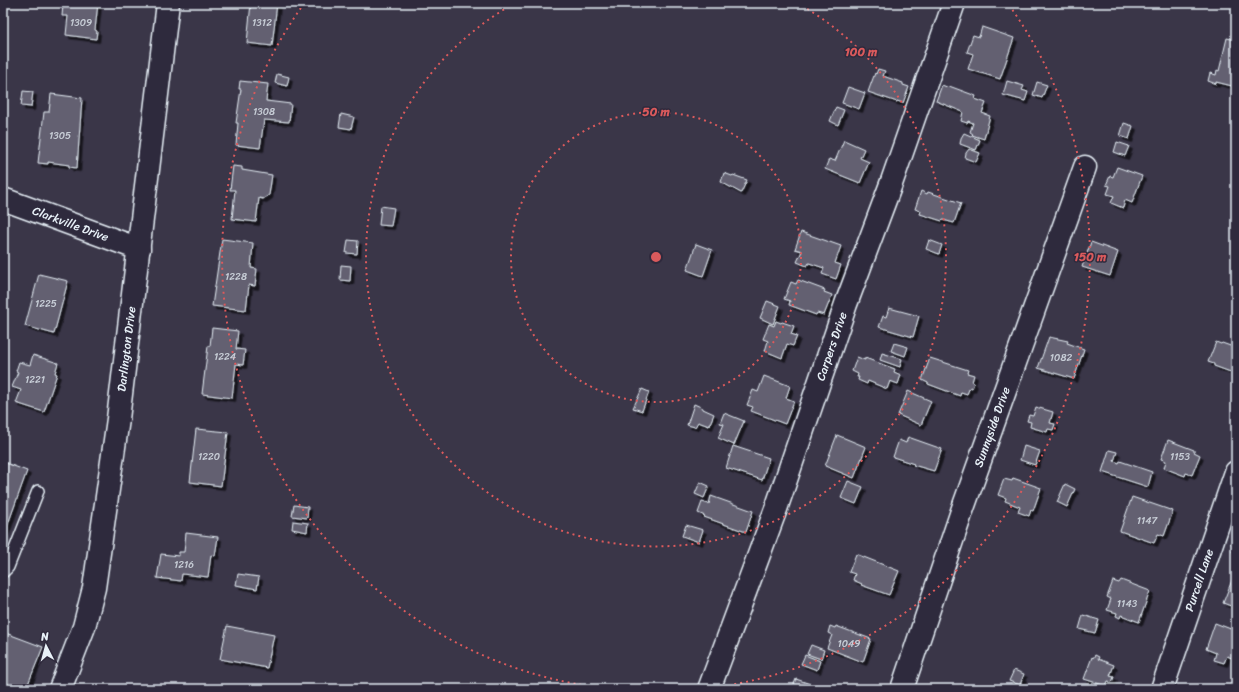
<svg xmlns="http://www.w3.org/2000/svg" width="1239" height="692" font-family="Sriracha,sans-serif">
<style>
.building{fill:#636171;stroke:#e8f1f8;filter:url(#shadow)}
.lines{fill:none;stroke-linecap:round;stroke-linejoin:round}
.service-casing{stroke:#e8f1f8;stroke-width:14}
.minor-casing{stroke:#e8f1f8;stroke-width:25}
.service{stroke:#2f2a3d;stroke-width:11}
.minor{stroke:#2f2a3d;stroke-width:22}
.ring{fill:none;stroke:#da5a5c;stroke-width:2;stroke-dasharray:2 4}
.labels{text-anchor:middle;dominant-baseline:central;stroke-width:3;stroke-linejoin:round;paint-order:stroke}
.number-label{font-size:10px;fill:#c7cdd6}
.street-label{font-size:12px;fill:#e8f1f8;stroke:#2f2a3d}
.centre{fill:#da5a5c;stroke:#2f2a3d;stroke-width:2}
.ring-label{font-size:12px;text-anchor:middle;font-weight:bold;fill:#da5a5c;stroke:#2f2a3d;stroke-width:3;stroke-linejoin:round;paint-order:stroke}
</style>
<defs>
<filter id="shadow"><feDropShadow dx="3.5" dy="3.5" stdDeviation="0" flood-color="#0009"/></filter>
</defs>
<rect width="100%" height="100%" fill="#3a3648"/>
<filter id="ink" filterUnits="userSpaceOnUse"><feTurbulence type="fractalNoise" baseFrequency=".025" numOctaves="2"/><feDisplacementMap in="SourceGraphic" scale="8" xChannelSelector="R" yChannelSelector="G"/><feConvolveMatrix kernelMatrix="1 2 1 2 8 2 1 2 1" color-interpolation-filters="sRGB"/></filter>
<g filter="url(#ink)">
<g class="building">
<polygon points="69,3 98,3 95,30 97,31 96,39 66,35 68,16 62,16 63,5 69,6"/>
<polygon points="251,3 277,3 272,46 247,43"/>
<polygon points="982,27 1014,38 1000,79 968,69 973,54 967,52 973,35 979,37"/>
<polygon points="1227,38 1236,40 1236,87 1216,82 1216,84 1208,81 1210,73 1216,75 1217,70 1219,71"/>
<polygon points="878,69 885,71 883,76 903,83 903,85 909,87 903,103 897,101 897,102 868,92 875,73 876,74"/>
<polygon points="277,74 289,77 287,86 275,83"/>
<polygon points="240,81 268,84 266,101 291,104 289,122 264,120 260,148 236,145 238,123 236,123 241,89 239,89"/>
<polygon points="1007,81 1024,86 1022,90 1028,92 1025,101 1003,95"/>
<polygon points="1037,82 1047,85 1042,98 1033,95"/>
<polygon points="942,85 949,88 949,86 976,96 975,99 986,103 982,113 990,116 984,139 972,135 973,134 970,132 973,123 968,121 967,123 961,121 963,112 936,101"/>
<polygon points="848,87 865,93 859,109 842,103"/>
<polygon points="23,91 33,92 31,107 21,106"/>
<polygon points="51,94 82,98 77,168 69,167 69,165 48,162 48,164 38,163 44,112 49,112"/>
<polygon points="836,107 844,110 838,125 830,121"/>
<polygon points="341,114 354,117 351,129 339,127"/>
<polygon points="1124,123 1133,126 1129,139 1120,136"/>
<polygon points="964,133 980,140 976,150 960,144 961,138"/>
<polygon points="844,140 864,149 860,158 869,162 860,183 825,169 829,159 835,161"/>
<polygon points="1117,142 1129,146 1125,156 1114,152"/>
<polygon points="969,149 980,153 976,162 965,158 966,153"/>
<polygon points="233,166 242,167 242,170 272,175 269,195 263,199 259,198 256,222 232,219 235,190 230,190"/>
<polygon points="1117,167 1142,176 1132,203 1125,200 1123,208 1111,203 1114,196 1107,194 1110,186 1106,185 1110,176 1113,177"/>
<polygon points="724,173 732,176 733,175 747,180 741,193 721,182"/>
<polygon points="921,191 927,194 928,192 961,203 954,223 943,220 942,221 920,214 921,211 915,209"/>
<polygon points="381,206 394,208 391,226 379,225"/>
<polygon points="801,232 841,246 835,263 841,265 836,279 822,274 824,268 809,263 807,266 797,262 802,251 795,249"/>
<polygon points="222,239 253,243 251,268 257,269 255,286 249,285 246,310 212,306"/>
<polygon points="348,240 358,241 357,254 346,253"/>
<polygon points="929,240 942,245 939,254 926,249"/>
<polygon points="1091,242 1118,252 1110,276 1082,267"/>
<polygon points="696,244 712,250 703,276 687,270"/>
<polygon points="341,265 351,266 350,281 340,280"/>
<polygon points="39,274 68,281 54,334 25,326"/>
<polygon points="798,280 825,290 824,292 832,295 824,315 817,313 816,315 789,305 790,301 784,299 791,282 796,284"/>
<polygon points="767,301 780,306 773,324 760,318"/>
<polygon points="889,308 919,316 913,337 879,327 883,316 886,317"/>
<polygon points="776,321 781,323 782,322 794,326 791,334 797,336 793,346 787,344 782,358 765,351 768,341 763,339 769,324 774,326"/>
<polygon points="212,328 238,331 236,349 245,350 243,365 236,364 232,398 202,394 208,346 210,346"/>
<polygon points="1049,337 1068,341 1067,343 1084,349 1074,379 1038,368"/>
<polygon points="1216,342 1221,344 1222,343 1236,348 1236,374 1214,366 1214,364 1208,362"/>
<polygon points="894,343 908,347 905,356 891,351"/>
<polygon points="882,353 902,359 900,367 880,360"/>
<polygon points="33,355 58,363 55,373 57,374 44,412 16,403 21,390 12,387 18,372 16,371 19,362 30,365"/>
<polygon points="857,357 865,360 865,358 895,369 894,372 901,375 898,384 890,381 887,389 868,381 867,384 858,380 859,377 857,377 858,374 852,371"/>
<polygon points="930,358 968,370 967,373 974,375 972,382 974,383 972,388 970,387 967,394 961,392 960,396 928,384 928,383 922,380"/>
<polygon points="764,376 790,386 786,398 794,401 785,424 751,411 753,407 747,405 753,390 758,392"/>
<polygon points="642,389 649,392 642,411 633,408"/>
<polygon points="908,391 931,401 921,425 898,415"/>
<polygon points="694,404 703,408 703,409 714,414 709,426 698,422 695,427 687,425"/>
<polygon points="1036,407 1053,412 1050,423 1055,424 1053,430 1048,429 1047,432 1030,427 1031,422 1027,421 1029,415 1033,416"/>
<polygon points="724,413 744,421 734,445 718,438 724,424 720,423"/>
<polygon points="196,429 228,432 221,486 190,482"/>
<polygon points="837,435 866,447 854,478 825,466"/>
<polygon points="908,437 942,449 934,471 913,465 914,464 893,457 899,440 906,443"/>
<polygon points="1168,440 1194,450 1194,452 1200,455 1192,475 1186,473 1185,476 1164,468 1166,461 1161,459"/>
<polygon points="733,446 769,458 762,480 726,468"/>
<polygon points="1024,446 1040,451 1035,465 1020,460"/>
<polygon points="1109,450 1117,452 1114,461 1119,463 1120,461 1152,472 1148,487 1102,472"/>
<polygon points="3,462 27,471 3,538"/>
<polygon points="1013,478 1041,488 1033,511 1031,510 1029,516 1018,512 1020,507 1005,501 1006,498 998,495 1004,479 1012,481"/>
<polygon points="848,481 863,487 856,504 841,498"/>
<polygon points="700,482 709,486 704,498 695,494"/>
<polygon points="1065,484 1075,489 1067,507 1057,502"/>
<polygon points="711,496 753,511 746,532 704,517 705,516 698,513 702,502 709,504"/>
<polygon points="1132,497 1173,511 1164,536 1158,534 1154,543 1120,531"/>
<polygon points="294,505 308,507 307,518 292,516"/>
<polygon points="293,521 308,523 307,532 292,529"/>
<polygon points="686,525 703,530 699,542 682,536"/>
<polygon points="186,533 218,537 215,556 211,555 208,577 182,574 181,581 157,578 161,554 179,556 179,552 184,552"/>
<polygon points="1236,538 1236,553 1232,552 1234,546 1231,544 1232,540 1235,541"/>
<polygon points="856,554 899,571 889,595 861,585 862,584 853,580 855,574 849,572"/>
<polygon points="1236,570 1236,608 1223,603"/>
<polygon points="238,574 259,577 257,589 236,585"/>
<polygon points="1121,580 1150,591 1139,622 1121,615 1120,618 1116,616 1117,613 1107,610 1111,599 1107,597 1113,581 1119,583"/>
<polygon points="1083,615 1099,620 1095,633 1079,629"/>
<polygon points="1215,623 1236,631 1236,654 1234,659 1227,656 1224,663 1214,660 1216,653 1206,649"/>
<polygon points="227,626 274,635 267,668 220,659"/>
<polygon points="830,626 835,628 836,626 871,639 863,662 827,648 832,635 828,633"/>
<polygon points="3,632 43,647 26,689 3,689"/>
<polygon points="811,645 824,650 821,659 807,654"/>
<polygon points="805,655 820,661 817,670 801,664"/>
<polygon points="1095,655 1099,657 1098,659 1114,665 1110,676 1114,677 1112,682 1108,681 1106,686 1084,679 1092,657 1093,658"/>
<polygon points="1014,670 1024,674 1020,685 1009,681"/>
<polygon points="796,679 813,685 811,689 792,689"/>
</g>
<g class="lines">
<defs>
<polyline id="service" points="3,572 8,567 38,491"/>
<g id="minor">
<path id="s1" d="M3,199L139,249"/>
<path id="s2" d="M60,689L84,627L94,588L118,419L168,3"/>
<path id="s3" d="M709,689L776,509L846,304L891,184L954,3"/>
<path id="s4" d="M902,689L962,511L1085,167"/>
<path id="s5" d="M1162,689L1236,472"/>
</g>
</defs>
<use href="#service" class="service-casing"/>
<use href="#minor" class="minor-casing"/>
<use href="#service" class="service"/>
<use href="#minor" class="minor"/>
</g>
</g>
<g class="ring">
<circle cx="656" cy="257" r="145"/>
<path d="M797 3A290 290 0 1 1 515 3"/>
<path d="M611 689A434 434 0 0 1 303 5M1009 5A434 434 0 0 1 701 689"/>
</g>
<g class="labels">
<g class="number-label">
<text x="81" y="23">1309</text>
<text x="262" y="23">1312</text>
<text x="264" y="112">1308</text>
<text x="60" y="136">1305</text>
<text x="236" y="277">1228</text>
<text x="46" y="304">1225</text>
<text x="225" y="357">1224</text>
<text x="1061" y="358">1082</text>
<text x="35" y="380">1221</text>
<text x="209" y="457">1220</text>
<text x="1180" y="457">1153</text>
<text x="1147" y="521">1147</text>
<text x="184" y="565">1216</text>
<text x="1127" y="604">1143</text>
<text x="849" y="644">1049</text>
</g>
<g class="street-label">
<text stroke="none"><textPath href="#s1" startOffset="72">Clarkville Drive</textPath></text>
<text stroke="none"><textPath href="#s3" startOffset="364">Carpers Drive</textPath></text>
<text stroke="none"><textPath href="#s2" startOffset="348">Darlington Drive</textPath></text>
<text stroke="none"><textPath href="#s4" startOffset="277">Sunnyside Drive</textPath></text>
<text stroke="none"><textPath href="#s5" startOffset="115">Purcell Lane</textPath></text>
</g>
</g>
<circle cx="656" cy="257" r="6" class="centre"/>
<g class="ring-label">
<text x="861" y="56">100 m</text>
<text x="656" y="116">50 m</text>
<text x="1090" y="261">150 m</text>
</g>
<rect width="1239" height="692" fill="none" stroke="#2f2a3d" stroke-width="16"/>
<rect x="8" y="8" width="1223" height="676" fill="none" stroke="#e8f1f8" stroke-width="1.5" filter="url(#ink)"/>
<g transform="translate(46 646) rotate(354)" stroke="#2f2a3d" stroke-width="3" paint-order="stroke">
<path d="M0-3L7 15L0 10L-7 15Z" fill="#e8f1f8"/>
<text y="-6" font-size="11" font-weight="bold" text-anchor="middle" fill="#e8f1f8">N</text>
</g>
</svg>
